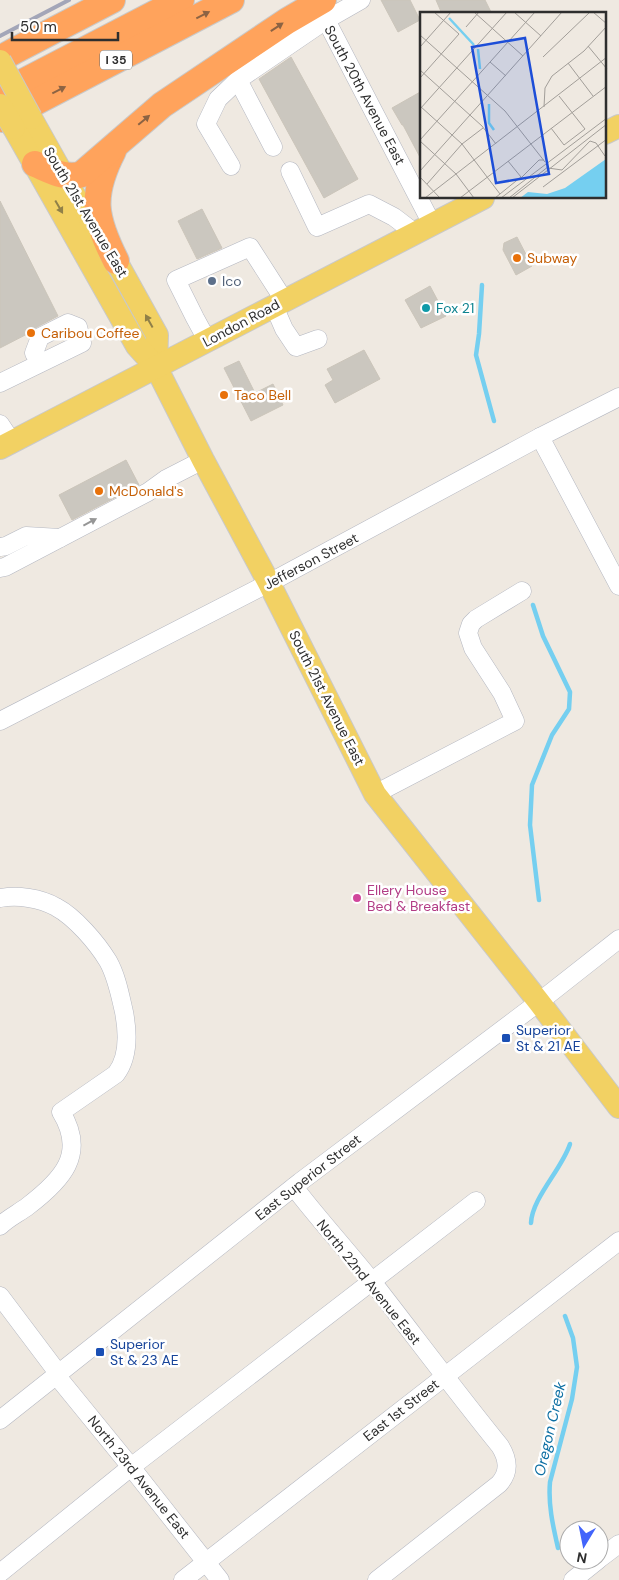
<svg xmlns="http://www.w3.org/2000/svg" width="619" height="1580" font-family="'DM Sans',sans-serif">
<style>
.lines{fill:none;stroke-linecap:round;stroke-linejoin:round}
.stream{stroke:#75cff0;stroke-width:4.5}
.building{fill:#cbc7bf;stroke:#cbc5ba}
.minor-casing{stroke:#b4b7c1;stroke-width:19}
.major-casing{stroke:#c9c9c9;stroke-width:24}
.highway-casing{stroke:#c9c9c9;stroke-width:28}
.minor{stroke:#fff;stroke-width:18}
.major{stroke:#f2d163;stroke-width:22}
.highway{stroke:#ffa35c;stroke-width:26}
.rail{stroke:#a3a6b8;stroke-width:4}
.major-bridge-casing{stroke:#c9c9c9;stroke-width:24;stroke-linecap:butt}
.major-bridge{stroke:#f2d163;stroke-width:22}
.oneway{fill:#8c6343}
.oneway2{fill:#908048}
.oneway3{fill:#969696}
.food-dot{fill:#e8710a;stroke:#fff;stroke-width:2}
.service-dot{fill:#5c6f8a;stroke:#fff;stroke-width:2}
.culture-dot{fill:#0f9aa8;stroke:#fff;stroke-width:2}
.hotel-dot{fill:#d1479c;stroke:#fff;stroke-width:2}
.transit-dot{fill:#1a4fb4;stroke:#fff;stroke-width:2}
.labels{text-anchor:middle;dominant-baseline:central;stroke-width:5;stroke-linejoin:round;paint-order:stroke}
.shield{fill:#fff;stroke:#6d6d6d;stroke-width:1}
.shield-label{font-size:12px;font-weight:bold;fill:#2e2e2e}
.street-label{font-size:14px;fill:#2e2e2e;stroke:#fff}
.food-label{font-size:14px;fill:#c56008;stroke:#fff;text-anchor:start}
.service-label{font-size:14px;fill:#4e5e75;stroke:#fff;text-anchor:start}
.culture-label{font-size:14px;fill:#0d838f;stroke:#fff;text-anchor:start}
.hotel-label{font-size:14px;fill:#b23c85;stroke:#fff;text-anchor:start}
.transit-label{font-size:14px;fill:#164399;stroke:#fff;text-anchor:start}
.water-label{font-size:15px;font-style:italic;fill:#0d6fa3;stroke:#fff}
.inset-river{fill:none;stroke:#75cff0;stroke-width:2.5}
.inset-road{fill:none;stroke:#a29e99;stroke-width:1}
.view{fill:#1d4ed8;fill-opacity:0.15;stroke:#1d4ed8;stroke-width:2.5}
.inset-edge{fill:none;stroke:#2e2e2e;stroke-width:2.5}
</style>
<rect width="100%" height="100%" fill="#efe9e1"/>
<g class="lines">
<g class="stream">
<polyline points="482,285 479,334 476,355 494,421"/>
<polyline points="533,605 543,636 570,692 569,709 552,735 532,785 530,825 539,900"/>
<path d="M531,1223C532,1198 562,1169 570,1144"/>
<path d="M558,1548C553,1526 548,1505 550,1482L572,1399L577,1367L573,1338L565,1316"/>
</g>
</g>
<g class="building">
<polygon points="381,0 410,0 420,20 398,32"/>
<polygon points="436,0 485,0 492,14 442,14"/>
<polygon points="291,57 358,179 324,198 259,79"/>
<polygon points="422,91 422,161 403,125 402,125 392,108"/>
<polygon points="0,201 58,316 35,328 31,332 0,348"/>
<polygon points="202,209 222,248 197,259 178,221"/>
<polygon points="517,237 532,266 516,275 503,250 504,243"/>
<polygon points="430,286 446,316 421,328 405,300"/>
<polygon points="364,350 380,379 335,403 325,385 333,380 327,369"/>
<polygon points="239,361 255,393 273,384 283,405 251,421 224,368"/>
<polygon points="126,460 139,485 72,520 59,495"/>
</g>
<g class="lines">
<defs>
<g id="minor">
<polyline points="326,20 432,224"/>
<polyline points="273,147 238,80 326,20 361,0"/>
<polyline points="231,166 206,124 218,99 238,80"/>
<polyline points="290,171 317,227 369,204 394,217 415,233"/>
<polyline points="274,306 284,329 296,347 318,339"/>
<polyline points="207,340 195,318 176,280 250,247 284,300"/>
<polyline points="0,383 82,343 78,327 68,323 40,337 34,353 40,363"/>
<polyline points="0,424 12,442"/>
<polyline points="540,437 619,586"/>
<polyline points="0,547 6,546 26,536 60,538"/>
<polyline points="0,568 5,567 148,492 166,479 203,460"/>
<polyline points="0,721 269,583 540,437 619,397"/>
<polyline points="375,794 515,721 502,693 473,648 468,633 471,624 476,619 522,591"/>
<path d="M0,898C18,895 40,898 56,907C75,917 97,943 108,961C117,977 120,995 124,1012C128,1033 129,1057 116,1074L61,1112C87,1154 62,1180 28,1206C19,1213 8,1218 0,1226"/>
<path d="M294,1187C319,1220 348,1251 374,1284C416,1338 457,1393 500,1446C508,1459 510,1472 499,1484L377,1580"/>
<polyline points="0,1296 58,1373"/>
<polyline points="56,1375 131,1467 220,1580"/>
<polyline points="0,1420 300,1182 539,1002 619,939"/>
<polyline points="599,1559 619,1544"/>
<polyline points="0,1573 131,1467 476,1201"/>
<polyline points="183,1580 619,1241"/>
<polyline points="573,1580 598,1560"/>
</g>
<g id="major">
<polyline points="31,118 96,234 116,261 157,335 156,367"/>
<polyline points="14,128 137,346 156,367 203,460 269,583 375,794 539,1002 619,1107"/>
<polyline points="605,133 619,126"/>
<polyline points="0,448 483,198"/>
</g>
<g id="highway">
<polyline points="0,59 16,50 112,0"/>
<polyline points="0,94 181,0"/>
<polyline points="3,119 231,0"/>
<path d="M113,151C90,196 94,217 116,261"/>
<path d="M35,164C50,170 66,180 82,174L162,105L287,21L323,0"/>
</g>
</defs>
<use href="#minor" class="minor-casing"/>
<use href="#major" class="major-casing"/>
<use href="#highway" class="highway-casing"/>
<use href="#minor" class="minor"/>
<use href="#major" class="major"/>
<use href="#highway" class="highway"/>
<polyline class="rail" points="0,36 69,0"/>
<defs>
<g id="major-bridge">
<polyline points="0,61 31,118"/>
<polyline points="0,105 14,128"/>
</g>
</defs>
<use href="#major-bridge" class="major-bridge-casing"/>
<use href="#major-bridge" class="major-bridge"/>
</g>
<defs><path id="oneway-solid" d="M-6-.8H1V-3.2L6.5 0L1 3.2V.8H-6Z" transform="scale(1.25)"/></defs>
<g class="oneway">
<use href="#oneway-solid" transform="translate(203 15) rotate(-27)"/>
<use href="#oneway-solid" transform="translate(277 27) rotate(-34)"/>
<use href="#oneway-solid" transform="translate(59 90) rotate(-27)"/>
<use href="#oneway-solid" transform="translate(144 120) rotate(-40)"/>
</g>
<g class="oneway2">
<use href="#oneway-solid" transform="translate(59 207) rotate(60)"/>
<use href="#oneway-solid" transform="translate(149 321) rotate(-119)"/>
</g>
<use class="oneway3" href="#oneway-solid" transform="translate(90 522) rotate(-28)"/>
<g class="food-dot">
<circle cx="517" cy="258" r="5"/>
<circle cx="31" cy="333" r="5"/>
<circle cx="224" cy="395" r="5"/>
<circle cx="99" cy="491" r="5"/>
</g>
<circle class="service-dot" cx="212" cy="281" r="5"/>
<circle class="culture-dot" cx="426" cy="308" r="5"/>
<circle class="hotel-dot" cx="357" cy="898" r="5"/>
<g class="transit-dot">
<rect x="501" y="1033" width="10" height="10" rx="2.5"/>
<rect x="95" y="1347" width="10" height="10" rx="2.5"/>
</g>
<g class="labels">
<rect class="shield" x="100" y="50.5" width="32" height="19" rx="4"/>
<g class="shield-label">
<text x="116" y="60">I 35</text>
</g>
<g class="street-label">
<text transform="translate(365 95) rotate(62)">South 20th Avenue East</text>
<text transform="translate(86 212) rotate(59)">South 21st Avenue East</text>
<text transform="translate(241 323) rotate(-28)">London Road</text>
<text transform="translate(311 561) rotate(-28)">Jefferson Street</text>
<text transform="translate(327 698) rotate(63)">South 21st Avenue East</text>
<text transform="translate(308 1177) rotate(-38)">East Superior Street</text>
<text transform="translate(369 1282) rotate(51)">North 22nd Avenue East</text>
<text transform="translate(401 1410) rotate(-38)">East 1st Street</text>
<text transform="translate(139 1477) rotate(51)">North 23rd Avenue East</text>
</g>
<g class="food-label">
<text x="527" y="258">Subway</text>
<text x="41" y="333">Caribou Coffee</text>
<text x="234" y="395">Taco Bell</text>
<text x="109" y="491">McDonald's</text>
</g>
<g class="service-label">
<text x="222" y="281">Ico</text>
</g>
<g class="culture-label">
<text x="436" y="308">Fox 21</text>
</g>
<g class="hotel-label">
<text x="367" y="890">Ellery House<tspan x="367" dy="16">Bed &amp; Breakfast</tspan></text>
</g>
<g class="transit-label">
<text x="516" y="1030">Superior<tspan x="516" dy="16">St &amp; 21 AE</tspan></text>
<text x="110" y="1344">Superior<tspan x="110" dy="16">St &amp; 23 AE</tspan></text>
</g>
<g class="water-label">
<text transform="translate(550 1429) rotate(-77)">Oregon Creek</text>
</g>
</g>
<g transform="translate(420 12)">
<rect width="186" height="186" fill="#efe9e1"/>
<path d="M186,147V186H100L108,180L127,182L145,176Z" fill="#75cff0"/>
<path class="inset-river" d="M29,6L54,33M58,37L60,57M69,92V111L74,118"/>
<path class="inset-road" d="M54,0L103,44M94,0L121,24M173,0L187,12M46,15L59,0M0,23L85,99L125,150M168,34L187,57M0,35L31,0M123,45L170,0M70,50L86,64M148,51L173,84M0,58L62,114L76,132M0,66L39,22L14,0M0,94L42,132L80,182M124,95L125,76L132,64L164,39L187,14M0,97L87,0M131,116L144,133L165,117L139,84M0,128L115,0M0,129L36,162L54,186M128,156L142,158L170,129L176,131L185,144M0,159L142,0M0,165L20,186M99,168L119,148H124M7,172L42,132L63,116M123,175L187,127M5,186L187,45M40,186L187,74M75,186L101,165L88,149M81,186L187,106M89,186L129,154M92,186L187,112"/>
<path class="view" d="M105,26L129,162L76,171L52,35Z"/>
<rect width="186" height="186" class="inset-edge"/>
</g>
<g transform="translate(584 1545) rotate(190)"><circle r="24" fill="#ffffff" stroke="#ababab"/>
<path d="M0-4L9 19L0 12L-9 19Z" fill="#4264fb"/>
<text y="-8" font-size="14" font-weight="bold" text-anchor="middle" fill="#2e2e2e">N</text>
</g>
<path d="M12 32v8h106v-8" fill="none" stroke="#2e2e2e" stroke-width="2.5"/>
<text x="20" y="32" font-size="15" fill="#2e2e2e" stroke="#ffffff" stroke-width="4" paint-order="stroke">50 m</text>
</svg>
